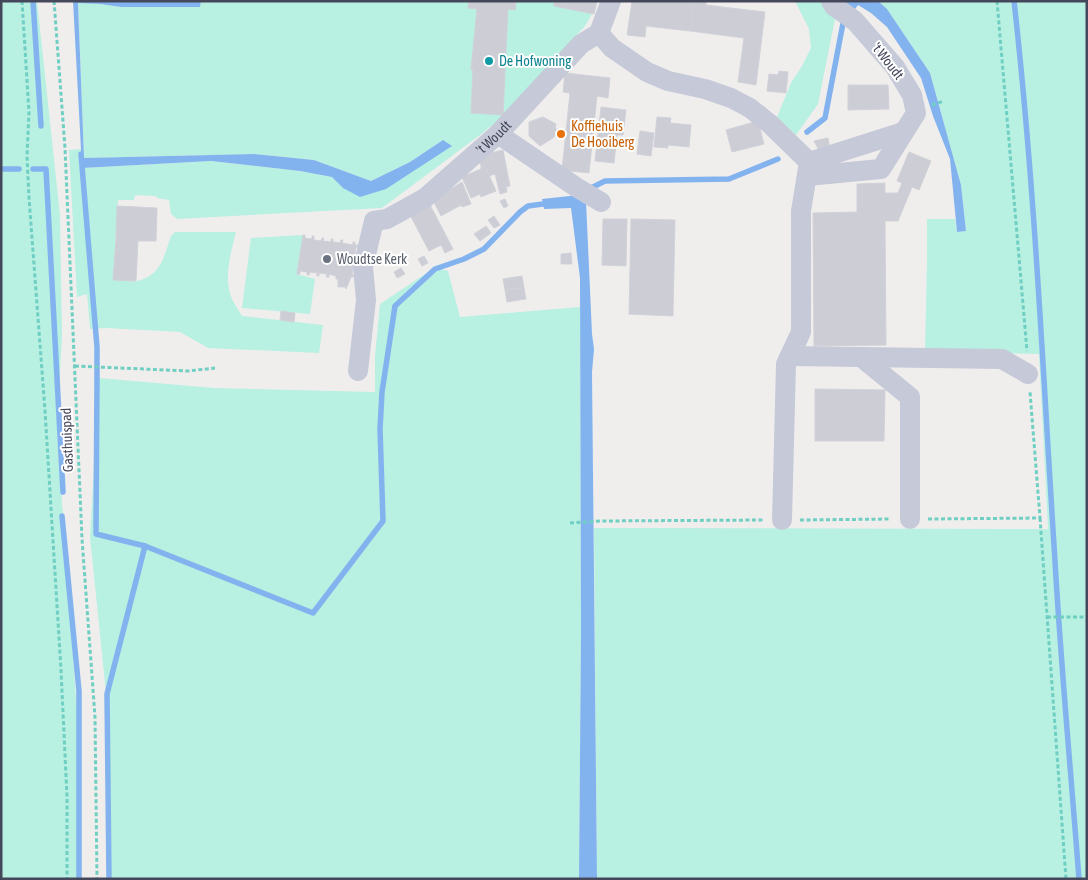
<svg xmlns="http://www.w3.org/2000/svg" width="1088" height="880" font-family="'Asap Condensed',sans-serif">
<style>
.green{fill:#b8f0e2}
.water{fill:#83b3ef}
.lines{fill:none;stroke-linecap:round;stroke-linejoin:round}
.stream{stroke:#83b3ef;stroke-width:5.5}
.building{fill:#cccdd5;stroke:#d1d1d9}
.path{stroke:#6fcfc2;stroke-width:3;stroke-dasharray:4 2.5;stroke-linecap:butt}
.minor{stroke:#c5c9d8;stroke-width:20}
.culture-dot{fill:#0f9aa8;stroke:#fff;stroke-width:2}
.food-dot{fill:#e8710a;stroke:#fff;stroke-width:2}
.worship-dot{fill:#6b7280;stroke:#fff;stroke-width:2}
.labels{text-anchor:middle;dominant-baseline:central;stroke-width:4;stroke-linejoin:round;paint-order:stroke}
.culture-label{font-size:14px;fill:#0d838f;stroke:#fff;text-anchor:start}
.street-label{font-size:14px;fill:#45485b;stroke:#fff}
.food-label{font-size:14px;fill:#c56008;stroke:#fff;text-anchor:start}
.worship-label{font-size:14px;fill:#5b616d;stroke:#fff;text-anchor:start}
</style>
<rect width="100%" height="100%" fill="#f0eeed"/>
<g class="green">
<polygon points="1,1 37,1 60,215 62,335 57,432 76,698 80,733 79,879 1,879"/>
<path d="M201,1H597L596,7L585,26L501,118L480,135L382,208L177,219L171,214L169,200L157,198L156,196L135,195L134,200H118L113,280C120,280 130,282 137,281C161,276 164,256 171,236L175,232H236C231,253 223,278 232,299C235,305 239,311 242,316L323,325L319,353L208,348L180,332L106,328L90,329L87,294L77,297L69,150L81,149L82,168L211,161L300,171L332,177L343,188L386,189L443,140L410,162L371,181L314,160L254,154L84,158L78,2L100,4L121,7H200Z"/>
<polygon points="795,1 822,1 836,14 818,104 796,135 777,117 791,83 802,66 811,48 809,29"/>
<polygon points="878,1 1087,1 1087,879 597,879 594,528 1048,529 1039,354 925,351 927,261 927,219 955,219 957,232 966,231 961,185 930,73 887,9"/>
<polygon points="303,235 297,274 315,279 310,314 242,308 251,238"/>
<polygon points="441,269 448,271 460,317 580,307 581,632 579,879 111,879 107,703 90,537 99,378 214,388 375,392 375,356 380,304 428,272"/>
</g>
<g class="water">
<polygon points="73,1 201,1 200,7 121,7 100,4 78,3 84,158 254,154 314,160 371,181 410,162 443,140 452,146 386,189 360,197 343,188 332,177 300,171 211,161 82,168"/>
<polygon points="840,1 878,1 887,9 930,73 961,185 966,231 957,232 950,159 933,116 921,78 887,27 871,13 858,5 853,12"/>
<polygon points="579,195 586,201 592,334 594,349 592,372 597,879 579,879 581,632 580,278 571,208 544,209 542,199"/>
</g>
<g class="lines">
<g class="stream">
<polyline points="33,1 41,126"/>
<path d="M1014,1C1035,187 1043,375 1055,561C1061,667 1071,773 1079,879"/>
<polyline points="807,132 825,118 844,18"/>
<polyline points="81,154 97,347 97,377 96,534 145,546 313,613 383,521 380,429 382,392 395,306 435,269 464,259 484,249 520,212 528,206 543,204"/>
<polyline points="1,169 19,169"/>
<polyline points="33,169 46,169 63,492"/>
<polyline points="589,189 605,181 729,179 778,159"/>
<polyline points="62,516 79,691 79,879"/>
<polyline points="109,879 107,694 145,546"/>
</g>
</g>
<g class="building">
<polygon points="463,1 516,1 515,10 508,9 503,115 471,113 473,70 471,70 477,9 468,8 469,2"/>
<polygon points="554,1 597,1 594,14 554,6"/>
<polygon points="632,1 681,1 694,3 690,31 646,26 645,37 627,35"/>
<polygon points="691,1 706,1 706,5 765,12 756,85 738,82 744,38 690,31 694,3 691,3"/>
<polygon points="779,71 788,72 786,93 767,91 769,74 778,75"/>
<polygon points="565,73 610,78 608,98 597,96 589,173 562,170 570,93 563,92"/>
<polygon points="848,85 888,85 889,109 848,110"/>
<polygon points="601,107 626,110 623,135 617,135 614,163 595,161"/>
<polygon points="543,117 556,124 555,129 566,130 565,137 554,136 553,138 540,146 529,136 529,122"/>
<polygon points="657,117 671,118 670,123 691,125 689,147 668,145 668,148 654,147"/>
<polygon points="758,121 764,144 732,152 726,130"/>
<polygon points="640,131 654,133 651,156 637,154"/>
<polygon points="828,138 830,150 820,152 814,141"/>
<polygon points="503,150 510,186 506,187 507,192 500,194 495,174 489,176 486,168 485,168 484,166 481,166 478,156"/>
<polygon points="909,152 931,161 919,190 912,187 898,221 885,221 886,345 814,346 813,213 857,212 857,184 885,183 885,193 898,193 902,183 897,181"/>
<polygon points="481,166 484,166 485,168 486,168 496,191 481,197 480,194 471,198 462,177 481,169"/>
<polygon points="462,182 471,204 462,207 461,205 441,216 433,200"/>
<polygon points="505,199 508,206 504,208 500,201"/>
<polygon points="429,203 453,249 445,253 441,245 429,251 409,213"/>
<polygon points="117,206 157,208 156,241 138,241 136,281 113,280 116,239"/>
<polygon points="494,216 500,225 494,228 488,220"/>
<polygon points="603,219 627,219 626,266 602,265"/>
<polygon points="631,219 675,220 673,316 629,314"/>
<polygon points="486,226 491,233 480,241 474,234"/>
<polygon points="303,235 305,235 305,238 312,239 312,236 314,236 314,240 321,241 322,238 324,238 323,241 331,242 331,239 333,239 333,242 340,243 341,240 343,240 342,243 353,245 353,242 355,242 355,245 358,245 358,247 356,247 352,275 354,275 354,277 351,277 346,289 345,287 338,287 338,279 336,279 336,276 329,274 329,277 326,277 327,274 319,273 319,276 317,276 317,273 310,272 309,275 307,275 307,272 300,271 300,274 297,274"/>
<polygon points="571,253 572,264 561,264 561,254"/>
<polygon points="424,256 428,263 422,266 418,259"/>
<polygon points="401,268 405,274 397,278 394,272"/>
<polygon points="522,276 524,288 505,290 503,279"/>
<polygon points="524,288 526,299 507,302 505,290"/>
<polygon points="281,311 295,313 294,322 280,320"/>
<polygon points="815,389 885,390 884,441 815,441"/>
</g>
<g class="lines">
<g class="path">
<polyline points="22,1 29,112 27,156 29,198 45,411 61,670 67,797 67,879"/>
<polyline points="54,1 65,148 82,539 95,717 97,879"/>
<polyline points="997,1 1027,351"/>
<polyline points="932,105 944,101"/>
<polyline points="75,366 188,371 215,368"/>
<polyline points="1040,518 1066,879"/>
<polyline points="928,519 1040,518 1030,392"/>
<polyline points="800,520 891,519"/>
<polyline points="570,523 601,521 764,520"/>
<polyline points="1047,617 1087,617"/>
</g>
<g class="minor">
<polyline points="599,33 612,48 647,72 668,81 705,89 731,98 750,108 770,124 809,162"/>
<polyline points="498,134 576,187 601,202"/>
<polyline points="809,162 903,132"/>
<polyline points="807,176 881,169 916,113 912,95 895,67 855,21 834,6 831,1"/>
<polyline points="790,356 1002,359 1028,374"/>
<polyline points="861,357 910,397 910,519"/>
<path id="s1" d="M358,371L366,300L363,267L374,221L387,219L425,198L498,134L581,44L599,33L611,1"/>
<polyline points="782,520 786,364 801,332 801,211 809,162"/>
</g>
</g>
<circle class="culture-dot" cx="489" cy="61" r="5"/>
<circle class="food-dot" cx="561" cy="134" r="5"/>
<circle class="worship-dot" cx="327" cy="259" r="5"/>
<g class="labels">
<g class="culture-label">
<text x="499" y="61">De Hofwoning</text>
</g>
<g class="street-label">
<text transform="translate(888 61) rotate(52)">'t Woudt</text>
<text stroke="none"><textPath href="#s1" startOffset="300">'t Woudt</textPath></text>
<text transform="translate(67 440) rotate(-92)">Gasthuispad</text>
</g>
<g class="food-label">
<text x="571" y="126">Koffiehuis<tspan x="571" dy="16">De Hooiberg</tspan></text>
</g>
<g class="worship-label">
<text x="337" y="259">Woudtse Kerk</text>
</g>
</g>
<rect width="1088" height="880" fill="none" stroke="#45485b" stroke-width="5"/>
</svg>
